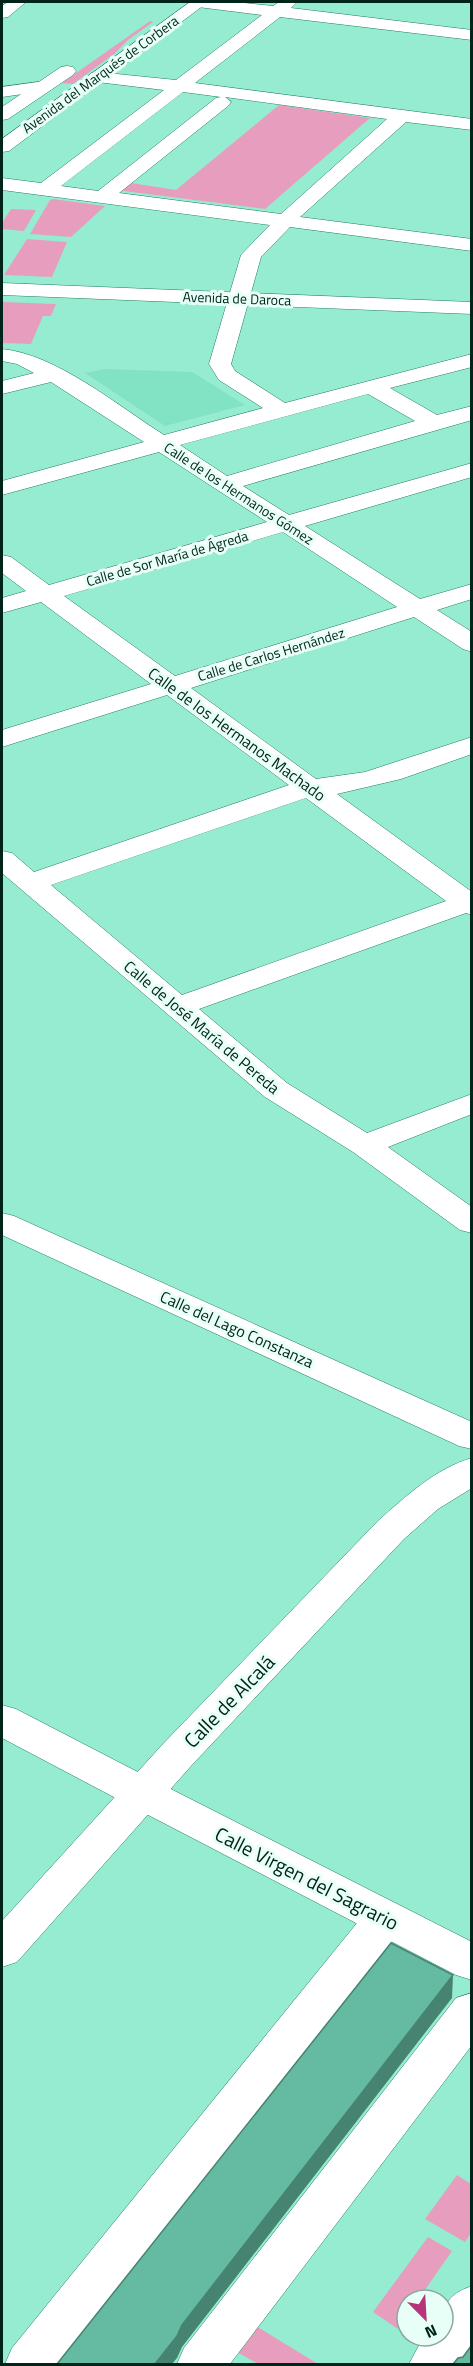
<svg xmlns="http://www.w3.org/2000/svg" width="473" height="2366" font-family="'Titillium Web',sans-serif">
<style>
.built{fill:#82e2c4}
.green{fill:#e79ebe}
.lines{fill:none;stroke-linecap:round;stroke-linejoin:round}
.street-casing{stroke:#217d65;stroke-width:1}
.secondary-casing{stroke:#217d65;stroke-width:1}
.primary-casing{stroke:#217d65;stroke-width:1}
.street{fill:#fff;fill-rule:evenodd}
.secondary{fill:#fff;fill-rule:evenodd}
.primary{fill:#fff;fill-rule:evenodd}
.shaded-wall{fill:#478371}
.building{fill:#65bba1;stroke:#478371;stroke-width:1.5}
.labels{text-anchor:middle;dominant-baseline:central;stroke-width:6;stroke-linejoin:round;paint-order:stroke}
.far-street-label{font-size:14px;fill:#00231a;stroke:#e7fff6}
.street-label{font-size:16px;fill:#00231a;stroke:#e7fff6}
.near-street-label{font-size:20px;fill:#00231a;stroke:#e7fff6}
</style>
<rect width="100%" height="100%" fill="#96ecd0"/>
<polygon class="built" points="105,369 192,372 245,405 165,426 85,373"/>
<g class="green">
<polygon points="150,21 153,22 128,40 114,54 73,84 62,83"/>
<polygon points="279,105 370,118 265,209 116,190 125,182 176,190"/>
<polygon points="53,199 105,206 71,237 30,234 50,200"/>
<polygon points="11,209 36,210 24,231 2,229 2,223"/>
<polygon points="27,239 67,242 52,277 4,275"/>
<polygon points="2,302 4,302 56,304 51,316 43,316 31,344 2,343"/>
<polygon points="457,2175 471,2184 471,2233 465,2242 425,2219"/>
<polygon points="428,2237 452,2251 418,2300 407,2300 407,2316 398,2329 373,2312"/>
<polygon points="256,2326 318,2364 258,2364 237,2352"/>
</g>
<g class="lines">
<defs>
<g id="street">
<polygon points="8,2 26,2 8,17 2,18 2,6"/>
<path d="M190,2H235L273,6L279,2H297L291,8L472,30V40L280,17L195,83L472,119V130L406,122L300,217L472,239V251L290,227L261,257L231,364L235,371L285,403L472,354V367L390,388L437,415L472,406V420L243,486L289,515L472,463V477L305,526L420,599L472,584V599L437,610L472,632V652L463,649L414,617L191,688L316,779L365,772L472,737V754L401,779L337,794L472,892V915L466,913L199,1009L287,1083L367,1133L472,1094V1114L388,1147L472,1207V1233L460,1230L353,1152L265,1097L2,873V851L12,853L34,872L289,785L167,695L2,747V730L151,684L41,602L2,613V598L26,591L2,573V555L11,557L49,585L267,522L159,452L2,495V481L144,442L51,382L2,394V381L34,373L17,364L2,361V349C56,354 118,406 164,435L263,408L219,380L209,364L241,255L270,225L2,190V178L41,183L164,90L97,82L91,81L88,77L91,73L97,72L176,80L262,15L198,7ZM183,92L221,97L216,98L98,191L61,186ZM225,97L387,119L281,214L119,193L228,106L231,102ZM368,394L415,421L227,476L180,445ZM283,532L397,607L175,676L64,596ZM306,798L446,901L182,995L51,885Z"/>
<polygon points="45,81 51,82 54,86 51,90 2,97 2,87"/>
<polygon points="2,1213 14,1216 472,1422 472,1449 459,1446 2,1235"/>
<polygon points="2,1705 16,1709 157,1782 163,1793 157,1804 142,1809 127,1804 2,1738"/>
<polygon points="385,1902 400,1907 407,1919 400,1931 58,2364 5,2364 12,2348 370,1907"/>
<polygon points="472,1993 472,2045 230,2364 177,2364 184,2348 456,1998"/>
<path d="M472,2286V2349L461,2364H409L424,2336H443C443,2308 443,2296 472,2286Z"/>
</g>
<g id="secondary">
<polygon points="190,2 208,2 9,151 2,152 2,139"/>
<polygon points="67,66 73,67 76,71 73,75 8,119 2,120 2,107 61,67"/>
<polygon points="2,283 472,302 472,314 2,295"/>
<polygon points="142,1777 157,1782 472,1942 472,1980 456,1975 127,1804 121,1793 127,1782"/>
</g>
<path id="primary" d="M472,1458V1488L438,1509L404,1539L191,1766L17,1962L2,1967V1921L163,1744L378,1521C405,1497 436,1468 472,1458Z"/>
</defs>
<use href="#street" class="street-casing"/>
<use href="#secondary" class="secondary-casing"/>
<use href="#primary" class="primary-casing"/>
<use href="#street" class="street"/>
<use href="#secondary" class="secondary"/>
<use href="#primary" class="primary"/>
</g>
<polygon class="shaded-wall" points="453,1975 452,1998 182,2347 177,2358 172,2364 155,2364 182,2325"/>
<g class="building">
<polygon points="391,1943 453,1975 182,2325 177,2336 155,2364 57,2364"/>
<polygon points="471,2346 471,2364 453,2364 458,2358 463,2357"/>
</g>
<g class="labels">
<g class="far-street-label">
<text transform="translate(100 74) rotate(-36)">Avenida del Marqués de Corbera</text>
<text transform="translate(237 298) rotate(2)">Avenida de Daroca</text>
<text transform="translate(239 493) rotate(33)">Calle de los Hermanos Gómez</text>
<text transform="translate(167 558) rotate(-16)">Calle de Sor María de Ágreda</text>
<text transform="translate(271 654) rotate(-17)">Calle de Carlos Hernández</text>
</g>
<g class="street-label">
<text transform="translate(237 734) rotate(36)">Calle de los Hermanos Machado</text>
<text transform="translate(202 1027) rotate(40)">Calle de José María de Pereda</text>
<text transform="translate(237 1329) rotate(24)">Calle del Lago Constanza</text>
</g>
<g class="near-street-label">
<text transform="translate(229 1701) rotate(-46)">Calle de Alcalá</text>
<text transform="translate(307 1878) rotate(27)">Calle Virgen del Sagrario</text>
</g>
</g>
<rect width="473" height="2366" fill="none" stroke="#00231a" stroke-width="6"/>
<g transform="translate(425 2318) rotate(156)"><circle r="28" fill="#e7fff6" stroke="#8ba79e" stroke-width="1.5"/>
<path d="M0-4.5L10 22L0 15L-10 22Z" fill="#b7347b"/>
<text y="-9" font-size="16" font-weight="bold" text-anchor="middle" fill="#00231a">N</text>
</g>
</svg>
